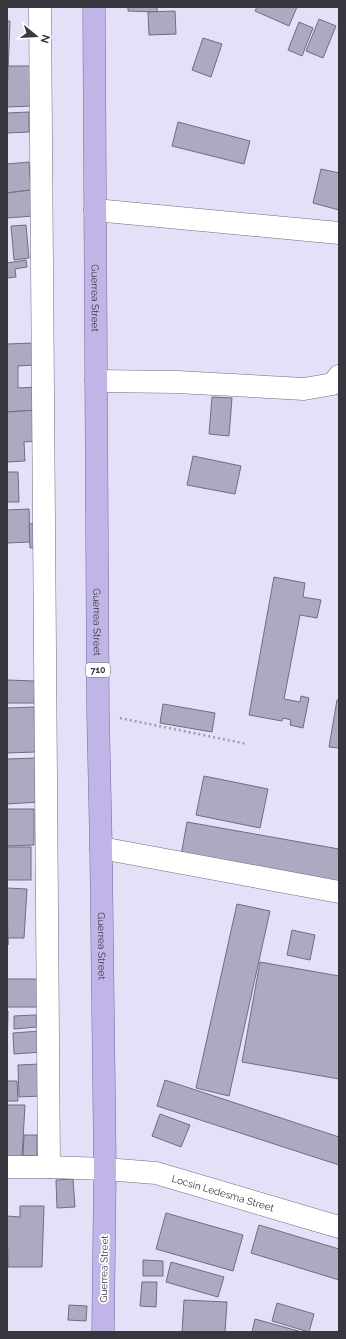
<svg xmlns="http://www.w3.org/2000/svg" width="346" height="1339" font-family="Raleway,sans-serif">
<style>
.building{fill:#ada9c0;stroke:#706d81}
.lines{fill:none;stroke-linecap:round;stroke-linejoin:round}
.minor-casing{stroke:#6f6c80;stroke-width:23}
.major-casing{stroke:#7568a1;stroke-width:23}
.path{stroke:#a09daf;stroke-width:2.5;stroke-dasharray:2 3;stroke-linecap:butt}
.minor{stroke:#fff;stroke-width:22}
.major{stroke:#c0b5e6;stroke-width:22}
.labels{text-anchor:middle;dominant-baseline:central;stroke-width:3.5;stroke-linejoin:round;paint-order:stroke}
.shield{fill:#fff;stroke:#747279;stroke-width:1}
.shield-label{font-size:9px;font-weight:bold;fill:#38363f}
.street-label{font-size:10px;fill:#38363f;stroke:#fff}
</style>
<rect width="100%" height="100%" fill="#e4e0f8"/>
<g class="building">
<polygon points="128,7 157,7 157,12 128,11"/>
<polygon points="257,7 297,7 289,26 255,11"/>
<polygon points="175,11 176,34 149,35 148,12"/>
<polygon points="319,19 336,26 323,58 306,51"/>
<polygon points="7,21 10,21 8,73 7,73"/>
<polygon points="299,22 313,28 302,56 288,50"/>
<polygon points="203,38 222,44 211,77 192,70"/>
<polygon points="8,66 32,66 33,106 7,107"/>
<polygon points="29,112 29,132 7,133 7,113"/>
<polygon points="178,122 250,141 244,164 172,146"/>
<polygon points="29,162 31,190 7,193 7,164"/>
<polygon points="321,169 339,173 339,210 313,203"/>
<polygon points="31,190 33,216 7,218 7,193"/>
<polygon points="26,225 29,258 14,260 11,226"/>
<polygon points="26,260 27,267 15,269 16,277 7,278 7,263"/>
<polygon points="33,343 34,365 18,366 18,388 36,387 37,410 7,412 7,344"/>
<polygon points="212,397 232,398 229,436 209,434"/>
<polygon points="37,410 36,441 24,442 25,461 7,462 7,412"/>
<polygon points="193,456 241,466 235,494 187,485"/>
<polygon points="7,472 18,472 19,502 7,502"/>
<polygon points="29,509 30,542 7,543 7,510"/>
<polygon points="41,523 42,547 30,548 29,524"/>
<polygon points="274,577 305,583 303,597 321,600 317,618 300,615 284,699 300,702 301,696 309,698 303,728 290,725 291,720 283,718 282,721 249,715"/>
<polygon points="7,680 35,681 34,703 7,703"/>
<polygon points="337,700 339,700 339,748 329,747"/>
<polygon points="163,704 215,713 212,732 160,723"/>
<polygon points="34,707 35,752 7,753 7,708"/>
<polygon points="37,758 39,802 7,804 7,759"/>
<polygon points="204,776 268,789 260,828 196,815"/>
<polygon points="7,809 34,809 34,845 7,846"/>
<polygon points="187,822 339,849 339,889 180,861"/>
<rect x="7" y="847" width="24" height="33"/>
<polygon points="7,888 27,889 24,938 8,938 8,945"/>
<polygon points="237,904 270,911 229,1096 196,1088"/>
<polygon points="292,930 315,935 310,960 287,955"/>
<polygon points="260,962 339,976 339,1079 242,1062"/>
<rect x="7" y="979" width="31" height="28"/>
<polygon points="7,1011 8,1011 7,1057"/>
<polygon points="36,1015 37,1027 14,1029 14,1016"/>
<polygon points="40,1031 42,1052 14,1054 13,1033"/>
<polygon points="40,1064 41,1096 19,1097 18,1065"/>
<polygon points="165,1080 339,1137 339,1165 157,1106"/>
<polygon points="7,1081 17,1081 18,1101 7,1101"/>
<polygon points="7,1105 25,1105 22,1157 7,1157"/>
<polygon points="160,1114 190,1125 181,1147 152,1136"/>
<polygon points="24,1135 37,1135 37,1156 23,1156"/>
<polygon points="73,1179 75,1207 57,1208 56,1180"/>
<polygon points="20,1206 44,1206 42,1267 8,1267 7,1216 20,1217"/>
<polygon points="166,1213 243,1235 233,1271 156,1249"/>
<polygon points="259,1225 339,1249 339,1280 251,1253"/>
<polygon points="143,1260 163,1261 163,1276 143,1276"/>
<polygon points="171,1262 224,1277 218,1297 166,1282"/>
<polygon points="142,1282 157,1282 156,1307 140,1306"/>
<polygon points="184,1300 227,1302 225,1332 182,1332"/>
<polygon points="277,1303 314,1314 309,1332 272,1321"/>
<polygon points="69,1305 87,1306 86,1321 68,1320"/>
<polygon points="255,1319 302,1332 252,1332"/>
</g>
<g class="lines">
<defs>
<g id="minor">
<polyline points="40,7 49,1167"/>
<polyline points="95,210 339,233"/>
<polyline points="96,381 177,382 304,389 333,384 339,376"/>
<polyline points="101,848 339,892"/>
<path id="s1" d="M7,1167H49L105,1169L156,1173L339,1227"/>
</g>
<g id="major">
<path id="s2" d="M94,7L98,713L101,848L105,1169L103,1332"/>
</g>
</defs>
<use href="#minor" class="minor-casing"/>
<use href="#major" class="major-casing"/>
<polyline class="path" points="120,718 247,744"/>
<use href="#minor" class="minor"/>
<use href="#major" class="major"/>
</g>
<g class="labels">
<rect class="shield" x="86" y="663" width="24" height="14" rx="3"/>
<g class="shield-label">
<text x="98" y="670">710</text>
</g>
<g class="street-label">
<text stroke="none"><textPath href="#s2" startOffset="291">Guerrea Street</textPath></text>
<text stroke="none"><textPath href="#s2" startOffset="615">Guerrea Street</textPath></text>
<text stroke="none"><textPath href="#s2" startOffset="939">Guerrea Street</textPath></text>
<text stroke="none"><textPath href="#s1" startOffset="219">Locsin Ledesma Street</textPath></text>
<text transform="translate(104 1269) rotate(-89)">Guerrea Street</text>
</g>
</g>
<rect width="346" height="1339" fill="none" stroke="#38363f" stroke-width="16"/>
<g transform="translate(36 36) rotate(108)" stroke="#ffffff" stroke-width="3" paint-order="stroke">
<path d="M0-3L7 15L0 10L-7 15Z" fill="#38363f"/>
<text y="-6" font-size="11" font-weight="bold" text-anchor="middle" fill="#38363f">N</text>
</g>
</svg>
